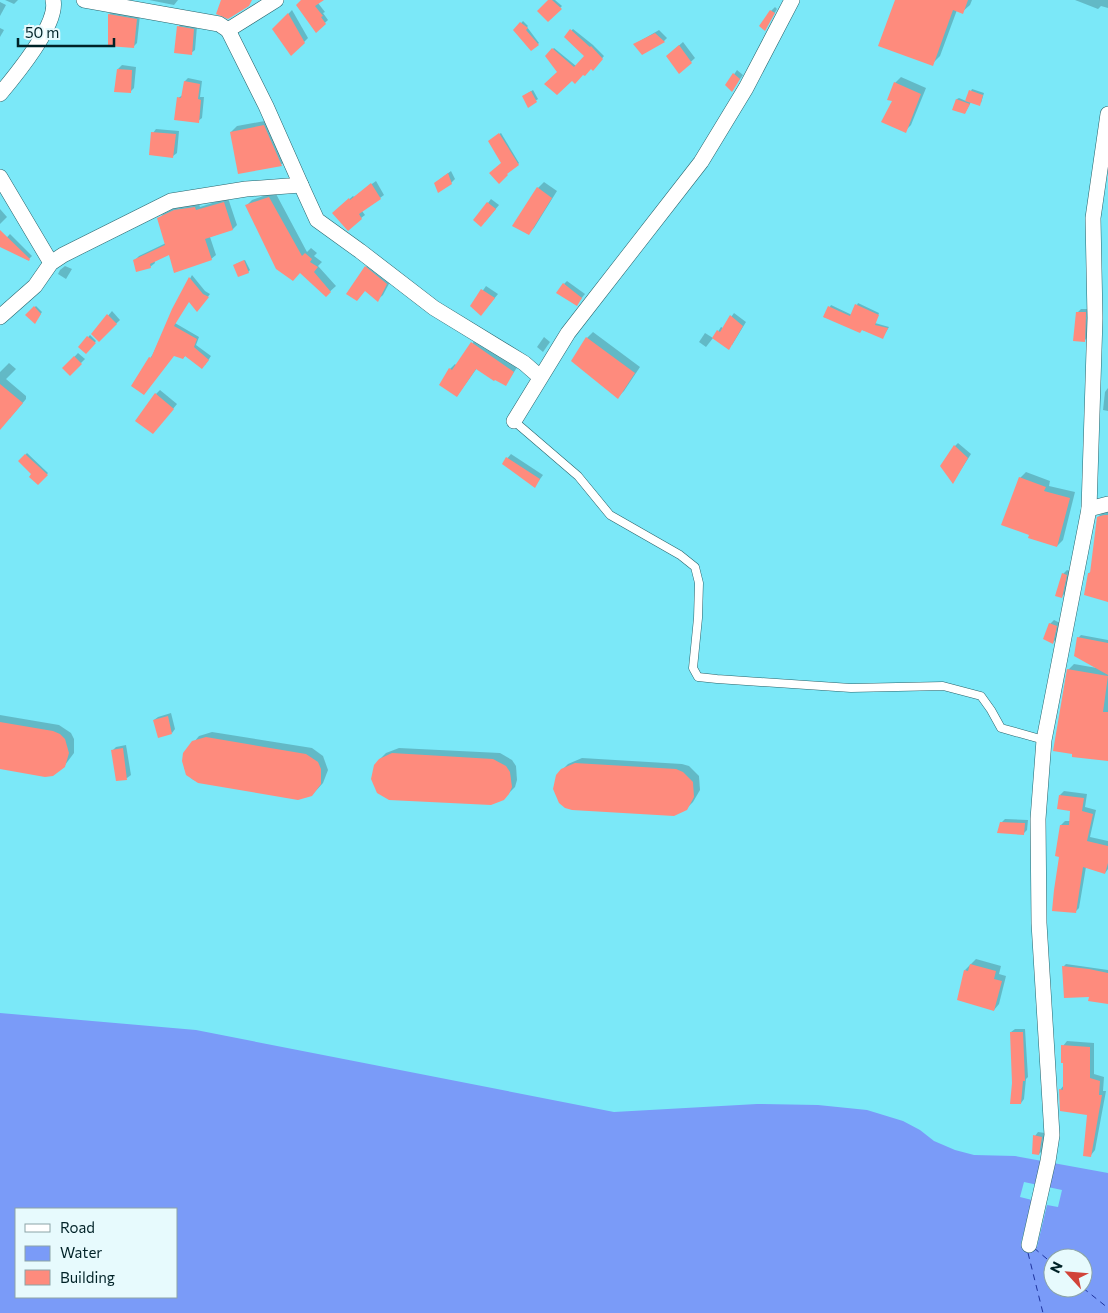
<svg xmlns="http://www.w3.org/2000/svg" width="1108" height="1313" font-family="Commissioner,sans-serif">
<style>
.water{fill:#7a9bf8;fill-rule:evenodd}
.pier{fill:#7be8f8}
.shadow{fill:#0003}
.lines{fill:none;stroke-linecap:round;stroke-linejoin:round}
.ferry{stroke:#1e339d;stroke-width:1;stroke-dasharray:6 5;stroke-linecap:butt}
.building{fill:#fe8b7d}
.lane-casing{stroke:#29636b;stroke-width:9}
.street-casing{stroke:#29636b;stroke-width:16}
.lane{stroke:#fff;stroke-width:8}
.street{stroke:#fff;stroke-width:15}
</style>
<rect width="100%" height="100%" fill="#7be8f8"/>
<path class="water" d="M0,1013L196,1030L614,1112L757,1104L818,1105L867,1110L903,1121L920,1130L934,1141L955,1150L974,1155L1015,1156L1108,1173V1313H0ZM16,1209H176V1297H16ZM1053,1258H1083V1288H1053Z"/>
<polygon class="pier" points="1024,1182 1062,1190 1058,1207 1047,1205 1037,1247 1021,1243 1032,1200 1020,1197"/>
<g class="shadow">
<polygon points="5,0 18,0 14,4"/>
<polygon points="149,0 178,0 174,5"/>
<polygon points="302,0 322,0 318,3 325,12 323,13 328,20 316,31"/>
<polygon points="550,0 555,0 562,6 548,20"/>
<polygon points="896,0 972,0 970,5 962,12 957,10 940,56 932,64"/>
<polygon points="1075,0 1108,0 1108,8 1101,6 1098,9"/>
<polygon points="0,2 6,5 0,16"/>
<polygon points="775,7 777,9 765,29 771,11"/>
<polygon points="292,10 308,38 292,54 274,29"/>
<polygon points="113,11 140,15 137,43 134,46 109,14"/>
<polygon points="523,21 528,26 527,27 539,43 531,50 515,30"/>
<polygon points="182,23 197,26 195,50 191,53 178,27"/>
<polygon points="0,28 4,30 0,37"/>
<polygon points="573,29 593,45 604,56 593,69 591,68 558,72 546,56 554,48 576,66 585,56 565,37"/>
<polygon points="659,30 667,38 664,41 635,44"/>
<polygon points="683,42 695,58 680,72 667,56"/>
<polygon points="122,65 136,67 134,88 130,92 118,69"/>
<polygon points="737,70 743,75 732,90 727,85"/>
<polygon points="901,77 926,88 911,125 905,131 894,100 895,83"/>
<polygon points="188,78 202,81 200,97 204,97 202,118 198,121 178,98 183,95 185,81"/>
<polygon points="972,89 984,93 981,103 971,102 965,113 953,109 957,99 959,98 966,101"/>
<polygon points="533,90 538,99 528,106 525,95"/>
<polygon points="270,120 287,159 282,164 239,173 231,132 237,126"/>
<polygon points="156,129 179,131 177,153 173,156 153,133"/>
<polygon points="501,133 519,163 518,164 502,163 492,139"/>
<polygon points="451,171 455,179 451,183 435,183"/>
<polygon points="376,181 384,195 362,211 365,215 361,218 334,213 353,196 354,197"/>
<polygon points="544,182 557,191 534,228 528,234 514,225 538,188"/>
<polygon points="275,192 307,252 311,248 317,253 314,256 322,262 318,266 336,286 326,295 247,205 252,200"/>
<polygon points="228,198 237,225 233,229 210,237 216,255 211,259 169,253 154,260 155,263 150,267 135,260 139,256 166,243 159,219 163,214 179,206 199,204 200,207"/>
<polygon points="491,199 499,205 485,222 488,203"/>
<polygon points="0,209 7,217 0,224"/>
<polygon points="10,234 32,256 28,260 0,245"/>
<polygon points="245,260 250,270 248,272 236,264"/>
<polygon points="371,261 392,278 383,295 377,300 366,267"/>
<polygon points="65,266 72,269 66,279 58,274 60,270"/>
<polygon points="192,275 205,291 210,294 199,308 189,300 175,323 199,337 196,345 211,356 205,365 186,355 183,358 174,354 132,386 153,354 173,310"/>
<polygon points="567,281 585,294 580,300 564,284"/>
<polygon points="486,286 498,294 485,310 472,306"/>
<polygon points="858,303 879,313 875,323 889,327 883,337 824,317 831,305 852,315"/>
<polygon points="36,306 42,312 36,321 27,315"/>
<polygon points="1081,309 1089,309 1088,337 1084,341 1077,313"/>
<polygon points="112,311 120,320 99,340 93,334"/>
<polygon points="734,313 746,322 732,345 714,338 721,327 723,328"/>
<polygon points="593,332 640,367 624,391 618,397 573,360 587,338"/>
<polygon points="705,333 713,338 706,347 699,342"/>
<polygon points="90,335 96,341 86,352 80,347"/>
<polygon points="477,337 518,366 506,384 477,368 457,396 450,369 455,364 457,366"/>
<polygon points="544,337 550,342 543,352 537,347"/>
<polygon points="78,353 85,359 70,374 64,368"/>
<polygon points="9,363 16,369 6,379 26,396 26,399 10,418 0,419 0,372"/>
<polygon points="1108,388 1108,411 1103,410 1105,392"/>
<polygon points="160,390 177,404 168,415 156,394"/>
<polygon points="958,443 971,454 953,482 955,446"/>
<polygon points="27,453 48,473 38,484 33,474 20,461"/>
<polygon points="511,454 543,475 535,486 503,463"/>
<polygon points="1026,472 1050,481 1049,486 1075,492 1063,540 1057,546 1020,478"/>
<polygon points="1108,511 1108,601 1089,573 1092,571 1098,517 1103,512"/>
<polygon points="1067,570 1070,571 1065,593 1062,597 1063,574"/>
<polygon points="1054,620 1060,623 1056,639 1053,643 1050,624"/>
<polygon points="1081,635 1108,640 1108,759 1068,670 1074,664 1097,668 1078,638"/>
<polygon points="171,713 175,729 172,733 154,720 158,717"/>
<polygon points="0,715 59,725 71,733 74,739 74,753 65,765 0,768"/>
<polygon points="212,732 312,748 323,756 328,770 323,783 312,795 198,782 192,779 184,768 184,754 199,736"/>
<polygon points="126,745 131,775 127,778 117,780 113,750 116,747"/>
<polygon points="399,748 500,753 512,760 516,766 517,780 515,787 504,798 379,760 386,753"/>
<polygon points="582,758 682,764 689,766 699,776 700,790 693,802 686,809 562,770 568,764"/>
<polygon points="1064,791 1087,794 1085,807 1096,810 1090,837 1108,841 1108,869 1105,873 1086,867 1079,908 1075,912 1061,856 1061,825 1065,821 1071,821 1072,810 1060,795"/>
<polygon points="1005,819 1028,820 1027,830 1023,834 1001,823"/>
<polygon points="976,959 1001,966 999,974 1006,976 999,1004 994,1010 965,970"/>
<polygon points="1066,964 1108,970 1108,1003 1090,995 1063,967"/>
<polygon points="1015,1029 1025,1029 1028,1077 1026,1079 1024,1099 1021,1103 1013,1083 1011,1032"/>
<polygon points="1067,1041 1094,1043 1094,1074 1104,1077 1103,1091 1106,1091 1095,1150 1091,1155 1088,1114 1060,1090 1064,1085 1063,1046"/>
<polygon points="1038,1132 1045,1133 1043,1150 1039,1154 1035,1136"/>
</g>
<g class="lines">
<g class="ferry">
<polyline points="1034,1248 1053,1264"/>
<polyline points="1028,1253 1043,1313"/>
<polyline points="1083,1288 1108,1308"/>
</g>
</g>
<g class="building">
<polygon points="221,0 252,0 249,6 228,19 216,14"/>
<polygon points="301,0 324,0 315,6 323,16 321,17 326,24 316,33 296,5"/>
<polygon points="548,0 552,0 562,9 548,22 537,11"/>
<polygon points="895,0 968,0 963,14 953,10 933,66 878,46"/>
<polygon points="770,10 775,13 765,31 759,26"/>
<polygon points="288,13 305,43 291,56 272,29"/>
<polygon points="108,14 137,19 134,48 108,46"/>
<polygon points="520,22 528,28 526,30 539,45 531,51 513,30"/>
<polygon points="177,26 194,29 192,55 174,53"/>
<polygon points="570,29 590,47 591,46 603,59 593,71 591,69 585,76 583,75 575,84 572,81 557,95 544,84 557,72 545,56 552,48 574,67 584,56 564,37"/>
<polygon points="655,33 665,42 642,55 633,44"/>
<polygon points="679,45 692,63 679,74 666,56"/>
<polygon points="117,69 132,70 131,93 114,92"/>
<polygon points="733,73 740,79 732,92 725,85"/>
<polygon points="184,81 200,84 198,99 201,100 199,123 174,120 177,97 181,98"/>
<polygon points="894,82 921,94 906,133 881,122 892,101 887,100"/>
<polygon points="969,90 983,95 980,106 965,101"/>
<polygon points="531,91 537,102 528,108 522,96"/>
<polygon points="956,99 970,104 965,114 952,110"/>
<polygon points="264,125 282,166 238,174 230,132"/>
<polygon points="151,132 176,134 173,158 149,155"/>
<polygon points="499,133 519,165 507,174 508,175 499,184 489,173 501,163 488,141"/>
<polygon points="448,173 452,184 438,193 434,183"/>
<polygon points="371,183 381,199 359,214 362,219 348,231 332,213 349,198 350,200"/>
<polygon points="537,187 552,198 529,235 512,226"/>
<polygon points="269,197 302,256 305,253 312,259 310,262 318,267 314,272 331,292 326,297 300,273 293,281 276,269 245,205"/>
<polygon points="224,202 233,230 205,239 212,260 174,273 169,255 150,264 151,268 136,272 133,260 165,245 157,218 174,210 195,207 196,210"/>
<polygon points="487,202 496,209 481,227 473,220"/>
<polygon points="0,230 30,259 29,261 0,247"/>
<polygon points="244,260 249,273 238,277 233,265"/>
<polygon points="365,266 387,284 378,302 365,291 357,301 346,294"/>
<polygon points="189,277 203,294 209,297 197,312 189,302 174,326 197,339 194,347 209,360 202,369 185,356 183,359 174,356 144,395 131,386 149,357 151,358 172,309"/>
<polygon points="563,283 582,298 577,306 556,293"/>
<polygon points="481,289 495,298 481,316 470,306"/>
<polygon points="855,304 879,315 875,325 888,328 883,339 862,330 860,333 823,317 828,306 850,316"/>
<polygon points="34,306 41,314 35,324 25,315"/>
<polygon points="1076,312 1086,312 1085,342 1073,341"/>
<polygon points="107,314 117,324 99,342 91,334"/>
<polygon points="730,315 743,326 729,350 712,338 717,330 720,332"/>
<polygon points="87,336 96,343 86,354 78,347"/>
<polygon points="586,337 635,373 618,399 571,361"/>
<polygon points="471,342 514,372 506,386 495,380 494,381 476,369 457,397 439,385 449,368 452,370"/>
<polygon points="74,356 82,364 70,376 62,368"/>
<polygon points="0,384 23,403 0,430"/>
<polygon points="155,393 174,409 153,434 135,421"/>
<polygon points="954,445 968,458 953,484 940,466"/>
<polygon points="25,454 48,475 38,485 29,477 31,474 18,461"/>
<polygon points="506,457 540,479 535,488 502,464"/>
<polygon points="1019,477 1046,487 1044,491 1070,498 1057,547 1028,538 1029,535 1001,525"/>
<polygon points="1104,515 1108,515 1108,602 1084,595 1088,573 1090,573 1097,517"/>
<polygon points="1062,573 1067,575 1062,598 1055,596"/>
<polygon points="1049,623 1057,626 1053,644 1043,639"/>
<polygon points="1077,637 1108,643 1108,675 1074,656"/>
<polygon points="1067,669 1108,676 1103,712 1108,712 1108,761 1072,757 1072,754 1053,751"/>
<polygon points="168,716 172,734 158,738 153,720"/>
<polygon points="0,722 53,731 60,734 65,739 69,753 65,767 53,776 45,777 0,769"/>
<polygon points="206,737 306,754 318,762 321,769 321,784 312,796 298,800 198,783 186,775 182,761 183,753 192,741"/>
<polygon points="123,748 127,780 116,781 111,750"/>
<polygon points="392,753 493,759 506,766 510,772 512,787 509,794 504,800 491,805 389,800 377,793 371,779 374,765 379,759"/>
<polygon points="575,763 676,769 683,772 693,782 694,797 687,810 674,816 572,810 565,808 559,803 553,789 556,775 561,769"/>
<polygon points="1059,795 1084,798 1082,811 1093,814 1087,841 1108,846 1108,863 1105,874 1083,867 1076,913 1052,911 1054,890 1059,857 1055,856 1060,825 1069,825 1070,811 1057,809"/>
<polygon points="1000,822 1025,823 1024,835 997,833"/>
<polygon points="970,964 996,971 994,979 1002,981 994,1011 957,1000 964,970 968,971"/>
<polygon points="1062,966 1089,969 1108,973 1108,1004 1088,1001 1089,997 1064,998"/>
<polygon points="1010,1032 1023,1032 1025,1081 1023,1081 1021,1104 1010,1104 1012,1083"/>
<polygon points="1061,1045 1090,1047 1090,1078 1100,1081 1099,1095 1102,1095 1091,1157 1083,1156 1087,1115 1060,1111 1059,1089 1063,1090 1063,1063 1061,1063"/>
<polygon points="1033,1135 1042,1137 1039,1155 1032,1154"/>
</g>
<g class="lines">
<defs>
<polyline id="lane" points="514,421 578,476 610,515 680,555 695,567 699,583 698,618 693,668 698,677 717,679 851,688 943,686 981,696 991,710 1001,728 1044,740"/>
<g id="street">
<polyline points="84,0 219,24 228,30 276,0"/>
<path d="M0,94C15,76 59,23 53,0"/>
<polyline points="0,177 51,263"/>
<polyline points="301,185 317,220 360,251 434,308 524,363 540,377"/>
<polyline points="0,317 35,286 51,263 63,255 171,201 246,189 301,185 266,106 228,30"/>
<polyline points="514,421 568,333 701,162 746,88 792,0"/>
<polyline points="1089,509 1108,504"/>
<polyline points="1029,1245 1048,1161 1052,1135 1039,923 1038,819 1044,740 1089,509 1095,318 1093,218 1108,114"/>
</g>
</defs>
<use href="#lane" class="lane-casing"/>
<use href="#street" class="street-casing"/>
<use href="#lane" class="lane"/>
<use href="#street" class="street"/>
</g>
<rect x="15" y="1208" width="162" height="90" fill="#e7fafd" stroke="#8ba4a7"/>
<rect x="25" y="1224" width="25" height="8" fill="#ffffff" stroke="#8ba4a7"/>
<text x="60" y="1233" font-size="15" fill="#002227">Road</text>
<rect x="25" y="1246" width="25" height="15" fill="#7a9bf8" stroke="#8ba4a7"/>
<text x="60" y="1258" font-size="15" fill="#002227">Water</text>
<rect x="25" y="1270" width="25" height="15" fill="#fe8b7d" stroke="#8ba4a7"/>
<text x="60" y="1283" font-size="15" fill="#002227">Building</text>
<g transform="translate(1068 1273) rotate(296)"><circle r="24" fill="#e7fafd" stroke="#8ba4a7"/>
<path d="M0-4L9 19L0 12L-9 19Z" fill="#d14339"/>
<text y="-8" font-size="14" font-weight="bold" text-anchor="middle" fill="#002227">N</text>
</g>
<path d="M18 38v8h96v-8" fill="none" stroke="#002227" stroke-width="2.5"/>
<text x="25" y="38" font-size="15" fill="#002227" stroke="#e7fafd" stroke-width="4" paint-order="stroke">50 m</text>
</svg>
